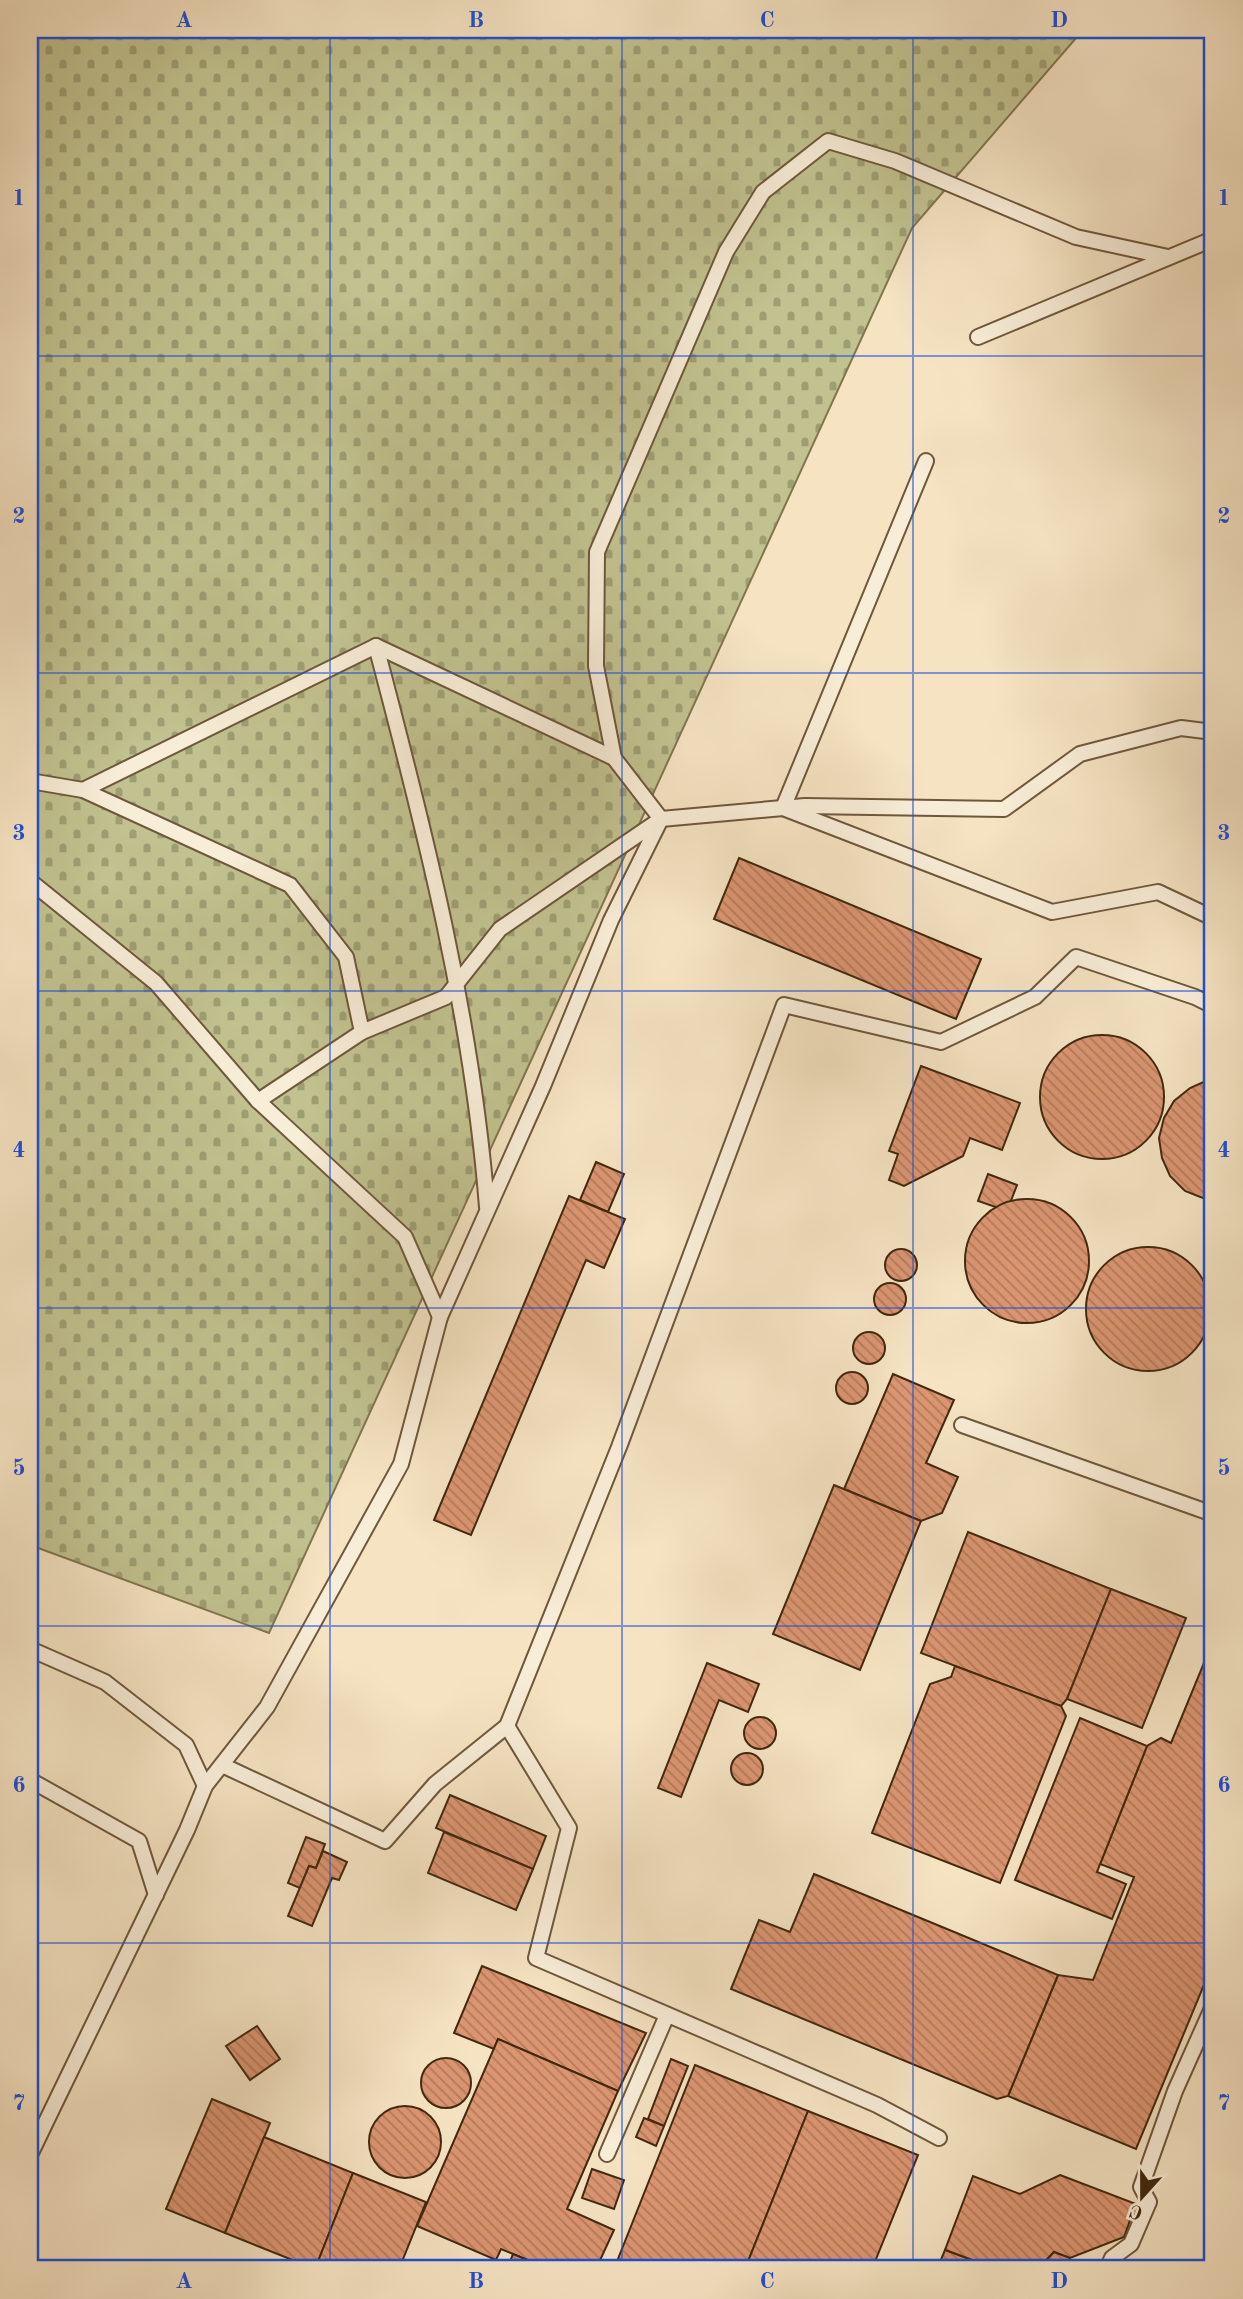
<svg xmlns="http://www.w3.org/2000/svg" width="1243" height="2299" font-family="'Old Standard TT',serif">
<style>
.cemetery{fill:url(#cemetery-stones);stroke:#82754e;stroke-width:2}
.building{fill:url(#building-back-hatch);stroke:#42280e;stroke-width:2}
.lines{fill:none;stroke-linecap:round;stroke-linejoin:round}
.service-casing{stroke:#6f573b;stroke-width:18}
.service{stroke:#f8edd7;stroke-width:14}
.grid{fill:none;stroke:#1d4ed8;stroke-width:2;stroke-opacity:0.55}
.neatline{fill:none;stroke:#1d4ed8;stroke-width:2.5}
.grid-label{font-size:23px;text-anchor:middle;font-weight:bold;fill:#1d4ed8}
</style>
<defs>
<pattern id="cemetery-stones" width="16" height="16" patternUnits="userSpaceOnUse" patternTransform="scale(1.75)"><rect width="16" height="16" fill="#c1c28f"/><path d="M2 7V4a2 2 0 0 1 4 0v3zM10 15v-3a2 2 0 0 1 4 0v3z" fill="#9e9e73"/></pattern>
<pattern id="building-back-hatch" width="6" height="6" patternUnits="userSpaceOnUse" patternTransform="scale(1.75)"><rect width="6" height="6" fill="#db9571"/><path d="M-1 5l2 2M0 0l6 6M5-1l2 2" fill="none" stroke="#b37a5b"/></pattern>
</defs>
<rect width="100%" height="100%" fill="#f5e3c2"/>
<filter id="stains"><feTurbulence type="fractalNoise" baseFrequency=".00286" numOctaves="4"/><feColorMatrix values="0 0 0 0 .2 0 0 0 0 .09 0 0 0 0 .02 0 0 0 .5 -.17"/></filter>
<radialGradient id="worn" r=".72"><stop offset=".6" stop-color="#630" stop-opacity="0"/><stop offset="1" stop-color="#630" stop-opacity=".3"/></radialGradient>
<polygon class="cemetery" points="30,30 1083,30 912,228 269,1633 30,1545"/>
<g class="building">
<polygon points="739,858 981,959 956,1019 714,919"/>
<circle cx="1102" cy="1097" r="62"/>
<polygon points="921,1066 1020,1103 1002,1150 970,1138 963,1156 904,1186 889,1180 898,1154 889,1151"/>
<polygon points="1208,1080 1213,1080 1213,1202 1185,1191 1170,1176 1162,1158 1159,1138 1164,1118 1174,1101 1190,1088"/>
<polygon points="596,1162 624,1174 608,1212 580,1200"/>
<polygon points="988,1174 1017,1185 1007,1211 978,1201"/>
<polygon points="569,1196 625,1219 604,1268 586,1260 471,1535 434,1520"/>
<circle cx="1027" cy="1261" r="62"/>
<circle cx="1148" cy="1309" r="62"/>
<circle cx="901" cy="1265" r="16"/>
<circle cx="890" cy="1299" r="16"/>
<circle cx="869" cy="1348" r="16"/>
<circle cx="852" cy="1388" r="16"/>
<polygon points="893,1374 954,1400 926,1463 958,1477 942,1513 921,1521 844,1489"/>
<polygon points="834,1485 921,1521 860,1670 773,1634"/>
<polygon points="968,1532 1111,1589 1067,1699 1061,1706 921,1653"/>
<polygon points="1111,1589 1186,1618 1142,1728 1067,1699"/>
<polygon points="1213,1641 1213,1963 1136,2149 1008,2096 1058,1975 1093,1980 1134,1877 1100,1864 1147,1746 1161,1738 1171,1743"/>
<polygon points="707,1663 759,1684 748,1712 719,1700 681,1797 658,1788"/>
<polygon points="955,1666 1061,1706 1066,1716 1000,1883 872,1833 930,1684 951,1677"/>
<circle cx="760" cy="1733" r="16"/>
<polygon points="1080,1718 1147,1746 1097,1872 1126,1884 1112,1919 1015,1880"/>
<circle cx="747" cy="1769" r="16"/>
<polygon points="450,1795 546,1836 533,1869 436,1828"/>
<polygon points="444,1832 533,1869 516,1910 428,1873"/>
<polygon points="306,1837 325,1844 316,1868 309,1866 300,1888 288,1883"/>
<polygon points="323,1851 347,1862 339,1880 332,1878 312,1926 288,1916 309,1866 316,1868"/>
<polygon points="814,1874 1058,1975 1008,2096 997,2099 731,1989 759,1920 790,1932"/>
<polygon points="482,1966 646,2033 618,2091 498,2039 494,2049 454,2033"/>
<polygon points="257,2026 280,2059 250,2080 226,2046"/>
<polygon points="498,2039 618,2091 567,2209 614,2230 596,2269 549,2269 501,2249 496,2260 417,2226"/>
<circle cx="446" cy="2083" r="25"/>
<polygon points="671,2059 688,2066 664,2126 648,2119"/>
<polygon points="695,2065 808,2111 745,2269 614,2269"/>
<polygon points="212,2099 270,2123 225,2233 166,2209"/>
<circle cx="405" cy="2142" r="36"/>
<polygon points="808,2111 918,2155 872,2269 745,2269"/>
<polygon points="644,2118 664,2126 656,2146 636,2137"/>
<polygon points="264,2137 353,2173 315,2269 225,2233"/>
<polygon points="592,2169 624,2180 614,2209 582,2198"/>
<polygon points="353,2173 426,2202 399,2269 315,2269"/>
<polygon points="1060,2175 1136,2204 1124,2237 1070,2258 1054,2252 1038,2269 996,2269 945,2250 973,2176 1020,2194"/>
<polygon points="945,2250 996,2269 937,2269"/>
<polygon points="1054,2252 1070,2258 1066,2269 1038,2269"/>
<polygon points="513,2254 549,2269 507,2269"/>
</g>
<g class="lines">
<defs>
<g id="service">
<polyline points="978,337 1213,239"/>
<polyline points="926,461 783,808 1052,912 1158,892 1213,918"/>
<path d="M376,646C425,831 472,1016 487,1207"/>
<polyline points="30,781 83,790 290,885 346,957 362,1032 258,1101 405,1237 440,1317"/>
<polyline points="83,790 376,646 614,758"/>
<polyline points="30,881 156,983 258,1101"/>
<polyline points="362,1032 446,997 500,929 661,819 805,806 1004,809 1080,754 1181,728 1213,732"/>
<polyline points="962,1425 1213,1514"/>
<polyline points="30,1649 105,1682 186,1745 205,1786"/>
<polyline points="507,1726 569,1828 536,1958 877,2105 939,2138"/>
<polyline points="222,1765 385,1841 435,1784 507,1726 619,1447 784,1005 941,1042 1035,997 1076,957 1195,997 1213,1006"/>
<polyline points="30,1780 139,1841 156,1895"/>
<polyline points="607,2154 667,2015"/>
<polyline points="30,2155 187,1830 205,1786 267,1707 401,1464 440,1317 543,1086 611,920 661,819 614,758 596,666 597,552 726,252 763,192 828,141 895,161 1076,237 1168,257"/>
<polyline points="1107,2269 1112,2258 1131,2244 1149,2202 1141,2187 1175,2091 1213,2006"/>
</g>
</defs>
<use href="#service" class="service-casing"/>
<use href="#service" class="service"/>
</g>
<path class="grid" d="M330,30V2269M622,30V2269M913,30V2269M30,356H1213M30,673H1213M30,991H1213M30,1308H1213M30,1626H1213M30,1943H1213"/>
<rect width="1243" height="2299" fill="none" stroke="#f5e3c2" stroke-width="77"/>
<g transform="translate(1142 2197) rotate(201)" stroke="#f8edd7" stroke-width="5" paint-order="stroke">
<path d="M0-5L12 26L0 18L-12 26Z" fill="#42280e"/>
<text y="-10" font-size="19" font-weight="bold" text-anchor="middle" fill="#42280e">С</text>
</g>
<rect x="38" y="38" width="1166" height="2222" class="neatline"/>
<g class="grid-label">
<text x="184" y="27">A</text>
<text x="476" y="27">B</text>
<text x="767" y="27">C</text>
<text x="1059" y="27">D</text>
<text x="19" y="205">1</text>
<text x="1224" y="205">1</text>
<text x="19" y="523">2</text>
<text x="1224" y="523">2</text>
<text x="19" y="840">3</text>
<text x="1224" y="840">3</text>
<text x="19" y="1157">4</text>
<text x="1224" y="1157">4</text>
<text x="19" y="1475">5</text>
<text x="1224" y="1475">5</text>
<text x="19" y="1792">6</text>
<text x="1224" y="1792">6</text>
<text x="19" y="2110">7</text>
<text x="1224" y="2110">7</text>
<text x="184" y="2288">A</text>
<text x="476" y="2288">B</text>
<text x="767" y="2288">C</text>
<text x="1059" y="2288">D</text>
</g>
<rect width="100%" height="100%" filter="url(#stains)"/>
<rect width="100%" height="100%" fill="url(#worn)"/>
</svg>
